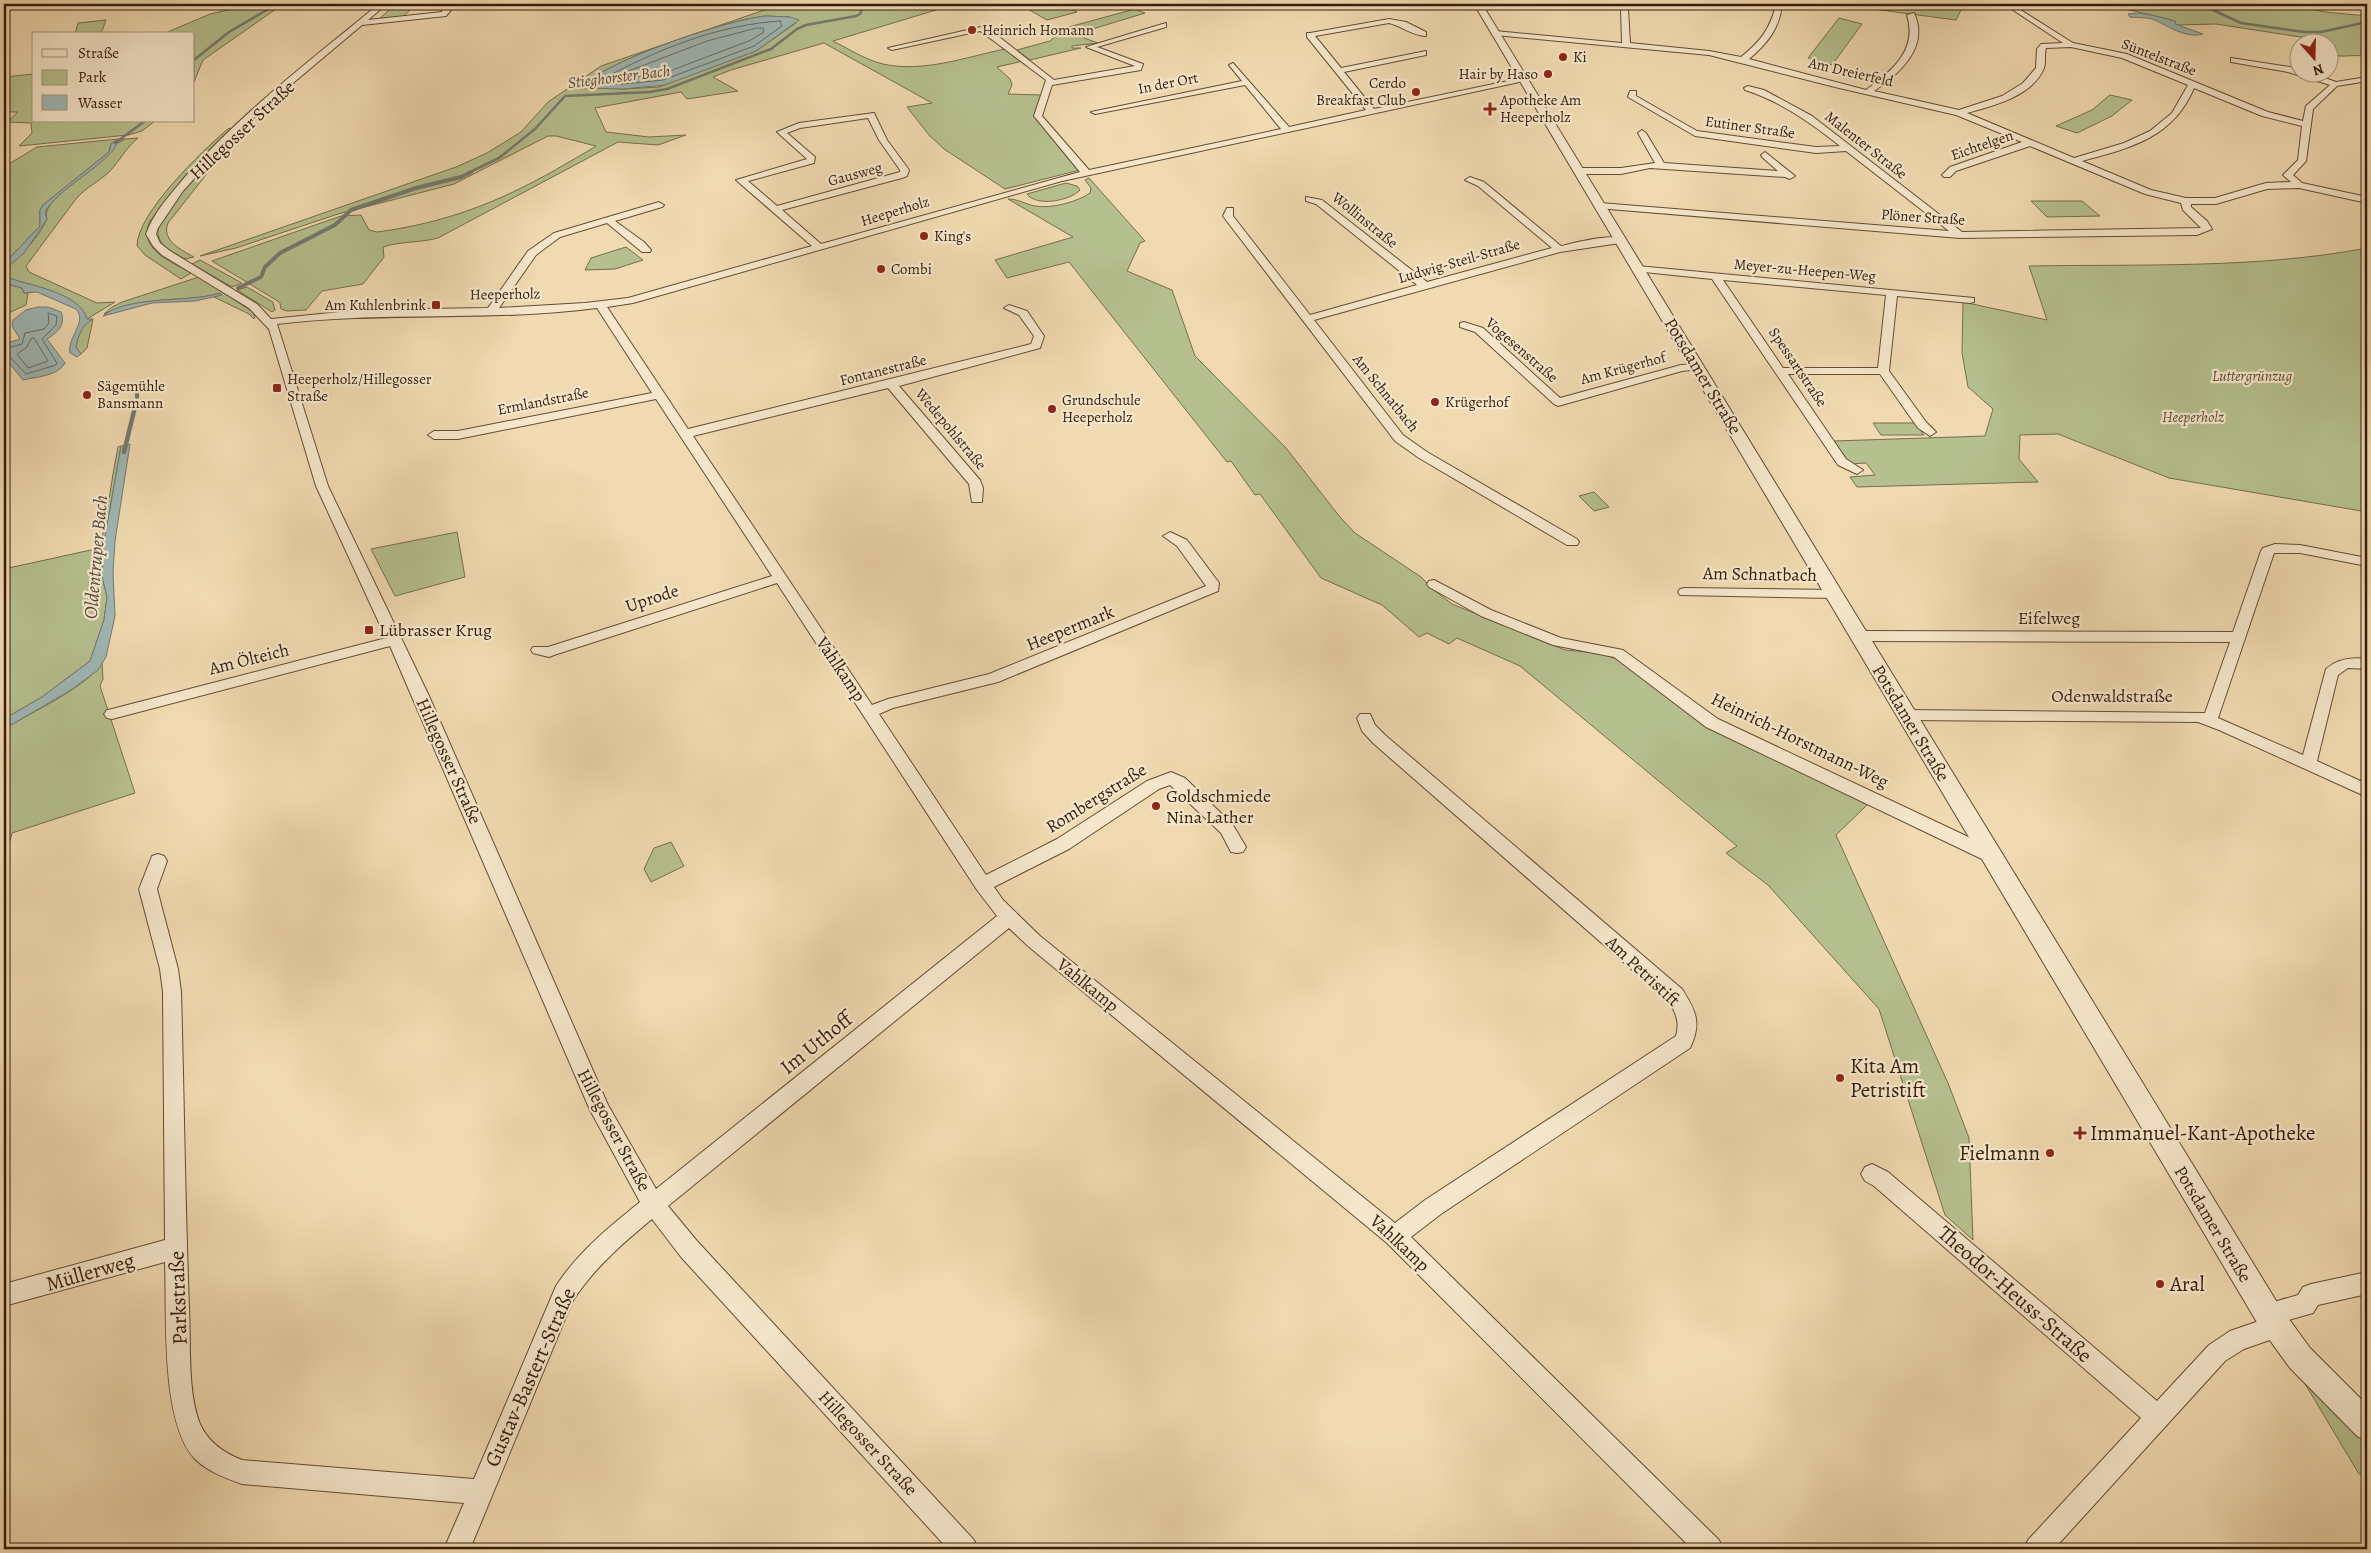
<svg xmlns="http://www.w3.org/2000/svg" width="2371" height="1553" font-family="Alegreya,serif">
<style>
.green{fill:#b6c08f;stroke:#766e4d;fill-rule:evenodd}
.water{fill:#9fb8b6;stroke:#757a72}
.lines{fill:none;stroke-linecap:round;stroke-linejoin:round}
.shore{stroke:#6a6a60;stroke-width:1}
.stream-far2{stroke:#757a72;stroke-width:2.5}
.stream-far1{stroke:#757a72;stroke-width:4}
.stream{stroke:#757a72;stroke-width:4.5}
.minor-casing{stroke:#654c34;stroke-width:2}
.tertiary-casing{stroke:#654c34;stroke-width:2}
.minor{fill:#f6e7cc;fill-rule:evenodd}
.tertiary{fill:#f6e7cc;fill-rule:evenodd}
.poi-dot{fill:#8f2418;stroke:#f6e7cc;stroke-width:2}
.labels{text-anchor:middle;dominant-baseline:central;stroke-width:4.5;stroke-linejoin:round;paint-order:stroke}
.far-poi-label{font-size:15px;fill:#361c0b;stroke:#f6e7cc;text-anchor:start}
.far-street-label{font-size:15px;fill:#361c0b;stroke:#f6e7cc}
.far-park-label{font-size:15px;font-style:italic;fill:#5c4d33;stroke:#f6e7cc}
.far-water-label{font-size:16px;font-style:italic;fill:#564b3e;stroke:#f6e7cc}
.street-label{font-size:18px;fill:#361c0b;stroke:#f6e7cc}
.poi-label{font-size:18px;fill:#361c0b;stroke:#f6e7cc;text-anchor:start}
.water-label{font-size:19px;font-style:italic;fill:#564b3e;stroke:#f6e7cc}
.near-street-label{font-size:21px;fill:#361c0b;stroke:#f6e7cc}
.near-poi-label{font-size:21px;fill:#361c0b;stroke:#f6e7cc;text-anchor:start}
</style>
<rect width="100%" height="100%" fill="#f1dab1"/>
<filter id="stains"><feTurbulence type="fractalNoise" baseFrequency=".004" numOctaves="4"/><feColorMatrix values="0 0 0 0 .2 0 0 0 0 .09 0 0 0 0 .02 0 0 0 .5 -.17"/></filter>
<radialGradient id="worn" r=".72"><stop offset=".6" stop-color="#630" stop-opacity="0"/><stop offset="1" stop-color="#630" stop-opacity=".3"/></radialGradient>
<g class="green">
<polygon points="254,4 326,4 276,9 203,60 194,82 194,34 163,34 210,14"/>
<polygon points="396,4 417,4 401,18 379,19"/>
<path d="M782,4H956L833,41C849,49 866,60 883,64C923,73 966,57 1005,49L1023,61L997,67L1010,79L1012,85L1008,94L1041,95L1034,116L1080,170L1005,189L944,149L929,135L907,107L932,103L824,43L731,70L713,77L738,91L687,99L681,92L595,108L606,132L649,137L686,135L658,145L618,142L438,238C420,243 401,241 383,247L384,257L363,284L322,291L306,310L287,311L281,309L280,303L276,300L212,261L341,216L361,215L369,230L377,232C445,223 497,203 557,169C570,161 584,154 596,146L556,136H548L454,184L338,214L236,248L200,256L456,167L487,153L521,132L548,102L601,66ZM766,16L790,17L796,23L756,51L659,87L623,89L581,87C605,61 729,19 766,16Z"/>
<polygon points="1019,4 1061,4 1077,12 1047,20"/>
<polygon points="1855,4 1964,4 1956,20 1850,6"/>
<path d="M2149,4H2306L2314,6H2299L2325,12L2367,16V57C2354,53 2342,59 2329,54L2328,42H2299L2307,38L2216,24L2178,25L2173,23L2176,22C2172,19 2132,11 2122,8Z"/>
<polygon points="1135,9 1145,13 1086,31 1084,38 1098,43 1072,46 1072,48 1081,48 1030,60 1017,50 1050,41 1065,28"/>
<polygon points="1839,18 1862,24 1832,65 1808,58"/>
<polygon points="106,20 101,34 75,34 78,23"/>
<polygon points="34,74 34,121 155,121 142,131 128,135 19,146 32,133 31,123 7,122 18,112 4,112 4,77"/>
<polygon points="2110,95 2132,100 2112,116 2077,133 2056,126 2092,110"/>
<path d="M248,124L255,125L224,152L168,223C161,240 181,250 194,257L185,259C174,253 160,247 158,234C156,211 230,140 248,124Z"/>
<path d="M229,128L232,130L195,165L150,221C137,249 170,261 191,273L181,279L145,255L137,246C137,213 203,150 229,128Z"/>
<path d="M138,138C125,149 121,159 110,171C100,181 86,187 76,199L26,266L29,272L97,303L115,302L87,319C79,292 27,286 4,276L6,267C22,254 38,239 47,219C38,197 108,167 115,144L125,139Z"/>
<polygon points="118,139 111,144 109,152 43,205 40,210 40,226 4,264 4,167 37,147"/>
<path d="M1089,178L1145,241L1140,243L1127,271L1172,290L1195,356L1286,448L1340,517L1355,533L1421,577L1434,590L1452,604L1565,650L1599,653L1620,660L1711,728L1868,804L1836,835L1948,1083L1969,1138L1973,1240L1945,1215L1879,1009L1768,885L1726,853L1737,846L1520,666L1457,638L1449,644L1427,633L1419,637L1382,605L1321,578L1260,494L1255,495L1231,461L1227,462L1069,262L1007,278L995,260L1073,237L1008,199C1018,199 1025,204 1035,206C1051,209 1077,202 1090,193L1091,188L1085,180Z"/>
<path d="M1066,183L1077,186L1080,190C1070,201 1036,207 1027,194Z"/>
<polygon points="2031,201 2082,201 2100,216 2047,217"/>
<polygon points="626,247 643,260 615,269 585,270 591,258"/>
<path d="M2367,248V512L2169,478L2058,434L2020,435L2019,459L2038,482L1857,487L1850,477L1875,475L1866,463L1850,464L1834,441L1985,436L1993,409L1968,387L1962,353L1963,302L2047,320L2029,266C2142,264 2256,269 2367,248Z"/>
<polygon points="200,260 242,283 232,287 192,264"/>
<path d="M199,277L253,312L255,317L254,319L249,314L214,297L221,295L220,293C198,300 176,298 154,301C137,302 121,308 104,314L112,307L122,302Z"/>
<polygon points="4,283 22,288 24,293 28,293 26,305 4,315"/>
<polygon points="247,287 273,302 275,310 272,312 237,290"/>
<path d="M93,319L87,348L81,354L76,347C78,336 82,323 93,319Z"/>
<polygon points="1873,423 1915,423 1924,435 1881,435"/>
<path d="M121,446L104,543L102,576L107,597L104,620L90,661L42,697L4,719V569L100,548C108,514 111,480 118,447Z"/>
<polygon points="1594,492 1609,507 1594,511 1579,496"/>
<polygon points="457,532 465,577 395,596 371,549"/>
<path d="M102,663L103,679L100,686L135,793L12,833L4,863V729C30,713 87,687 102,663Z"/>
<polygon points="671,842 684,866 651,882 644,869 654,848"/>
<polygon points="2304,1382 2367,1444 2367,1474 2359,1474"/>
</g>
<g class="water">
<path d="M2139,13C2146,14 2172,19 2176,22L2175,24L2203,34C2186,39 2168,26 2155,20C2147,17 2139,18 2130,17L2128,14Z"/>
<path d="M766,16L790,17L799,20L756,51L665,85L623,89L581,88C603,61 730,19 766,16Z"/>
<path d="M118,139H125L116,144C116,158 51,193 45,213L47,219L24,253L4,270V264L40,226V210L43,205L109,152L111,144Z"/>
<path d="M4,276C28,286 79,291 87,319H93C83,324 78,335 76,347L81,354L77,357L70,353C67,337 88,322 76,309L37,292L24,293L22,288L4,283Z"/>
<path d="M220,293L222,295L195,301L152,303L103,316C127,295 189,303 220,293Z"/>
<path d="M38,307H48L61,312C66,325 57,333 47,339L65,363C58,376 36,377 23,380L4,357V344L20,339L12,326L13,320L26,310Z"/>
<polygon points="130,444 115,541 113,573 115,616 106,657 98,670 71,690 4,729 4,719 42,697 90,661 104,620 107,597 102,576 104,543 121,446"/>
</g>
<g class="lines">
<g class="shore">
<path d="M780,21L782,26L754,46L663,80L623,84L600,83L601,80C656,50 717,25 780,21Z"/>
<polygon points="757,28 763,28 764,32 751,40 662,74 648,77 623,76 626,72 707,41"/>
<polygon points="34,338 48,361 28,368 17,354 27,347 31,339"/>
<polyline points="4,349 22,344 25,333 44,329 49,323 48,313 57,316 56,325 42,339 57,363 56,365 26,374 9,356 4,354"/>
</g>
<g class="stream-far2">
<polyline points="2200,4 2241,23 2304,32 2321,32 2367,22"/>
<polyline points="194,60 229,32 277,4"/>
<polyline points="115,143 145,121"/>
<polyline points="468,173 499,158 535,129 565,96 649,92 667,89 771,49 797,29 806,25 856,16 860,14 864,4"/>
</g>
<g class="stream-far1">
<polyline points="238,288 261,277 265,267 280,253 335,225 351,210 416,188 461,177 471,172"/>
<polyline points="137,390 137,397"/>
</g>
<polyline class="stream" points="124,452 136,403"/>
<defs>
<g id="minor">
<path d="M379,4H387L368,20L442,12V9L448,4H456L446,16L362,25L280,94L229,140L183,191L158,228L156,234L160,243L170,251L257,304L271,319L360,310L488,308L528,251L554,233L659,202L664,205L662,207L615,221L644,242L651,250L650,252H642L607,223L560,237L536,255L499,308L585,303L628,298L812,246L736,180L807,159L777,132L799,123L874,113L887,140L909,170L907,176L902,178L782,210L821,244L1080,172L1034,116L1046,80L983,33L980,31L892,50L888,48L981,27L989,29L1054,80L1135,66L1086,47L1166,23V27L1097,47L1143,64L1141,70L1052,85L1042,116L1089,170L1281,129L1245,85L1095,114L1091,112L1242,81L1229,65L1233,63L1289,127L1366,110L1307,37V33H1310L1389,19L1406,22L1426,32V36C1414,36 1401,26 1389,23L1315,36L1341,68L1426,51V55L1344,72L1374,109L1527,77L1528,79L1524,81L1062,181L633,303L607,307L688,429L1031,344L1034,336L1019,315L1004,308L1009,305L1027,311L1044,336L1040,348L899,386L980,480L983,488L982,502H972L969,484L888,388L693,436L872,705L888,699L989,674L1206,586L1177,546L1163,536L1170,532L1187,540L1219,583L1218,591L998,682L893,708L879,714L986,875L1057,839L1147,781L1171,772L1185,778L1233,825L1246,847L1243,852L1237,853L1231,852L1221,833L1170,785L1159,789L1069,849L994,887L1003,900L1040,936L1395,1223L1425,1200L1676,1036C1680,1022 1676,1012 1668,1001L1373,743L1362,731L1357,718L1360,714H1370L1375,725L1385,735L1682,989C1696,1011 1702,1023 1690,1048L1441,1214L1411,1237L1719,1540L1723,1549H1692L1387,1243L1028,946L1009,928L668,1206L697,1241L974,1540L978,1549H948L681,1257L652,1219C622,1244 593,1269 572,1302L470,1549H444L464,1503L242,1484C226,1478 208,1472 195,1459C160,1422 167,1313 165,1262L4,1306V1284L165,1240L163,992L160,969L139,889L152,856L158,854L164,856L167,861L157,889L178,969L181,992C184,1097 185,1202 189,1307C191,1342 187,1391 200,1424C208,1442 224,1453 242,1460L474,1479L556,1286C578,1252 609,1227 640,1202L590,1110L390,646L112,719L107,718L104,714L107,710L112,709L386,638L316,486L269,329L249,308L162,255L153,246L146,234C154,212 170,195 185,177C242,112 312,59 379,4ZM868,118L879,140L900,170V172L777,206L748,181L814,163L815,157L787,133L800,128ZM597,308L652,393L458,431H434L428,435L434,439H458L656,399L772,576L548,647H533L531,650L533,653L549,657L554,655L777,583L977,890L997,916L656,1189L608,1105L429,696L328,486L277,324C383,311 491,322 597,308Z"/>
<path d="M1620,4L1628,9L1630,43L1709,51L1741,57C1760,42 1771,28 1776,4H1782C1780,28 1767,44 1749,59L1866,90C1892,71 1918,50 1907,15L1914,13C1930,47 1899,74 1874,91L1959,110L2002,96L2023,83L2036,68L2037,49L2041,44L2063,43L2004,4H2011L2073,43L2127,54L2268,112L2303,121L2306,106L2330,85L2288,72L2231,62V58L2290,67L2298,70V72H2309L2336,82L2367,77V81L2337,86L2313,109L2306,161L2293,175L2302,183L2367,197V203L2299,188L2267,189L2216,204H2191V207L2207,221L2212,229L2197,235L1960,238L1597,208V204L1600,203L1949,231L1846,151L1816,153L1695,136L1628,97L1630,91H1636V96L1697,131L1816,147L1840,146C1811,123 1780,101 1745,90L1744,88L1748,86L1764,90L1812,116L1962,232L2201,228L2183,210L2181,203L2145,194L2030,146L1956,171L1950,177H1944L1942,175L1950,167L2022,142L1956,115L1835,87L1709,55L1495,35L1491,33L1495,31L1622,43L1621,10L1616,6ZM2071,47L2122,58L2188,85L2172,113L2150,131L2124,143L2074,158L1967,113C1993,106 2033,96 2044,68C2046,61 2044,54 2046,48ZM2194,88L2262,116L2302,126L2298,160L2283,175L2291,182L2266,183L2215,198H2186L2151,190L2082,161C2130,148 2173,138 2194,88Z"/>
<polygon points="1642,130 1646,133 1664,163 1778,171 1762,157 1761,155 1765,152 1795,176 1790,179 1785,177 1650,168 1621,174 1578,174 1573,171 1578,168 1621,168 1655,163 1638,133"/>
<path d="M1470,177L1484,182L1561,246C1574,243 1615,232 1625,240L1620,243L1560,252L1314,320L1403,435L1427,452L1577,539L1579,542L1577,545H1567L1419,458L1395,441L1223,216L1227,208H1233V216L1310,315L1417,285L1316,204L1306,201V197L1322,200L1427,282L1552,248L1478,186L1465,180Z"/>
<path d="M1638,266L1974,298V302L1970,303L1897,296L1889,371L1926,422L1936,432L1930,436L1918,428L1880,374H1788L1846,459L1863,470L1857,474L1838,465L1712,279L1634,271L1633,269ZM1723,280L1886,295L1878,368H1783Z"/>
<polygon points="1464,322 1483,328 1560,398 1681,365 1697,364 1703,367 1701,369 1682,371 1558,406 1554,404 1475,332 1460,327 1460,323"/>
<path d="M2275,544L2300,545L2367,558V566L2300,553H2274L2218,718L2303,755L2326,669C2337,659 2352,657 2367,659V669L2348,668L2338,675L2317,761L2367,784V797L2219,730L2198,722L1906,720L1901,719L1898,715L1901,711L1906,710L2205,713L2230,642L1859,641L1852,636L1859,631L2233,632L2261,551L2263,548Z"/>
<polygon points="1434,580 1491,610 1561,638 1623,650 1718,719 1996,850 1999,855 1996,860 1990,862 1984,860 1706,727 1614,657 1553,645 1481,616 1429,587 1427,584 1429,581"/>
<polygon points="1685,588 1835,590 1842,594 1835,598 1680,595 1678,592 1680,589"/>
<polygon points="1872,1164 1888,1172 2157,1401 2209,1345 2230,1331 2259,1321 2257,1314 2260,1306 2298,1295 2303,1287 2311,1284 2367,1272 2367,1294 2318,1305 2313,1313 2285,1321 2287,1327 2284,1335 2244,1349 2225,1361 2054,1549 2024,1549 2028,1540 2141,1418 1874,1186 1865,1181 1861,1174 1865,1167"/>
</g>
<polygon id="tertiary" points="1474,4 1482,4 2278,1304 2310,1348 2367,1405 2367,1441 2357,1436 2290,1368 2258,1324"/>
</defs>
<use href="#minor" class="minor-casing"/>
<use href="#tertiary" class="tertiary-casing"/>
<use href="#minor" class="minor"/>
<use href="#tertiary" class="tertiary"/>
</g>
<g class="poi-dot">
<circle cx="972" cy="30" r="5"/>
<circle cx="1563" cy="57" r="5"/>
<circle cx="1548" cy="74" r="5"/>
<circle cx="1416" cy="92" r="5"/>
<path d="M1487.5 101.5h5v5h5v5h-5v5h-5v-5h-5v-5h5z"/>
<circle cx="924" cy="236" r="5"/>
<circle cx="881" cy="269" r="5"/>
<rect x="431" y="300" width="10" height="10" rx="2.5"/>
<rect x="272" y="383" width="10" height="10" rx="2.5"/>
<circle cx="87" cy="395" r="5"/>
<circle cx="1435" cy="402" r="5"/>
<circle cx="1052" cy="409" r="5"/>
<rect x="364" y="625" width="10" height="10" rx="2.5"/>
<circle cx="1156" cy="806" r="5"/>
<circle cx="1840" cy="1078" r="5"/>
<path d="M2077.5 1125.5h5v5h5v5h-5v5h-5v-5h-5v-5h5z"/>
<circle cx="2050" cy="1153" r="5"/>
<circle cx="2160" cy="1284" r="5"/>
</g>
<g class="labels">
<g class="far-poi-label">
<text x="982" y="30">Heinrich Homann</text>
<text x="1573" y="57">Ki</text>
<text x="1538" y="74" text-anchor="end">Hair by Haso</text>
<text x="1406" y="83" text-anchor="end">Cerdo<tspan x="1406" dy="17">Breakfast Club</tspan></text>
<text x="1500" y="100">Apotheke Am<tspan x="1500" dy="17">Heeperholz</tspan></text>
<text x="934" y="236">King's</text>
<text x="891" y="269">Combi</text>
<text x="426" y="305" text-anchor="end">Am Kuhlenbrink</text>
<text x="287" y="379">Heeperholz/Hillegosser<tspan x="287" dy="17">Straße</tspan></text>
<text x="97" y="386">Sägemühle<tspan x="97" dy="17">Bansmann</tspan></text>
<text x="1062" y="400">Grundschule<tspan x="1062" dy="17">Heeperholz</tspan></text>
<text x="1445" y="402">Krügerhof</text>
</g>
<g class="far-street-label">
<text transform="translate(2159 57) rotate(21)">Süntelstraße</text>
<text transform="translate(1851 72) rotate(13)">Am Dreierfeld</text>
<text transform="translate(1168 83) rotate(-11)">In der Ort</text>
<text transform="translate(1750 127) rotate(8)">Eutiner Straße</text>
<text transform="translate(1866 145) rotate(38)">Malenter Straße</text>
<text transform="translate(1982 145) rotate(-19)">Eichtelgen</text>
<text transform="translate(855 174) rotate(-15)">Gausweg</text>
<text transform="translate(895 211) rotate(-17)">Heeperholz</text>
<text transform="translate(1923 217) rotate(4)">Plöner Straße</text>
<text transform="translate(1365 220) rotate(39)">Wollinstraße</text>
<text transform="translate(1459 261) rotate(-16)">Ludwig-Steil-Straße</text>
<text transform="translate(1805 270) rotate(5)">Meyer-zu-Heepen-Weg</text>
<text transform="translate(505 294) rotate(-1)">Heeperholz</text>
<text transform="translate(1522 350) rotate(41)">Vogesenstraße</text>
<text transform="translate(1798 367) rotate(56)">Spessartstraße</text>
<text transform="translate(1623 368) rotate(-15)">Am Krügerhof</text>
<text transform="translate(883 370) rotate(-14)">Fontanestraße</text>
<text transform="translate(1386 393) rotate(51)">Am Schnatbach</text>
<text transform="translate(543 401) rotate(-11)">Ermlandstraße</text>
<text transform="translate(951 429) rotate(50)">Wedepohlstraße</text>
</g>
<g class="far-park-label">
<text x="2252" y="376">Luttergrünzug</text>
<text x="2193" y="417">Heeperholz</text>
</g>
<g class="far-water-label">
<text transform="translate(619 77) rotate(-7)">Stieghorster Bach</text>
</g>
<g class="street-label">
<text transform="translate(242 130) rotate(-43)">Hillegosser Straße</text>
<text transform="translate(1703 376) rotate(59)">Potsdamer Straße</text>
<text transform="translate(1760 574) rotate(1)">Am Schnatbach</text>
<text transform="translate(652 598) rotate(-18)">Uprode</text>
<text x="2049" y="618">Eifelweg</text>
<text transform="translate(1070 628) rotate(-22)">Heepermark</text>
<text transform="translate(249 659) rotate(-14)">Am Ölteich</text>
<text transform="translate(841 669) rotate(56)">Vahlkamp</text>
<text x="2112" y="696">Odenwaldstraße</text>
<text transform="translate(1911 723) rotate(59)">Potsdamer Straße</text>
<text transform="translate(1800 740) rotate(26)">Heinrich-Horstmann-Weg</text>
<text transform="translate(449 761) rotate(66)">Hillegosser Straße</text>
<text transform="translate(1096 798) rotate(-32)">Rombergstraße</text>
<text transform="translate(1643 971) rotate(43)">Am Petristift</text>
<text transform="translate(1088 985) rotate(39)">Vahlkamp</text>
<text transform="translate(614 1130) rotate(62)">Hillegosser Straße</text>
<text transform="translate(2213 1224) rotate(59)">Potsdamer Straße</text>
<text transform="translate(1400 1243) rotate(43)">Vahlkamp</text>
<text transform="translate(868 1443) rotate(47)">Hillegosser Straße</text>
</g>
<g class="poi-label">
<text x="379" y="630">Lübrasser Krug</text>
<text x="1166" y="796">Goldschmiede<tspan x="1166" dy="21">Nina Lather</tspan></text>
</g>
<g class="water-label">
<text transform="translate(96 557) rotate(-85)">Oldentruper Bach</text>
</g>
<g class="near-street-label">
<text transform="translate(816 1043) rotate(-39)">Im Uthoff</text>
<text transform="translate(90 1272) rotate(-16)">Müllerweg</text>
<text transform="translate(2015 1294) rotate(41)">Theodor-Heuss-Straße</text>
<text transform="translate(178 1298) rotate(-92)">Parkstraße</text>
<text transform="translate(530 1377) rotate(-66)">Gustav-Bastert-Straße</text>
</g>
<g class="near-poi-label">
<text x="1850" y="1066">Kita Am<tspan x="1850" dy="24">Petristift</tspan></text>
<text x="2090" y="1133">Immanuel-Kant-Apotheke</text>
<text x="2040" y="1153" text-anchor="end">Fielmann</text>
<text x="2170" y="1284">Aral</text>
</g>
</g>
<rect width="2371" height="1553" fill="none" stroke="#f1dab1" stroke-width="20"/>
<rect x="5" y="5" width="2361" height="1543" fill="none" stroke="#361c0b" stroke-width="2.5"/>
<rect x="10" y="10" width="2351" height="1533" fill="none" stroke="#361c0b"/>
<rect x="32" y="32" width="162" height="90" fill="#f6e7cc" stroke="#a9967f"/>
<rect x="42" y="49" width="25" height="8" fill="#f6e7cc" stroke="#a9967f"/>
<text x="78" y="58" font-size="15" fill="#361c0b">Straße</text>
<rect x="42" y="70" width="25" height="15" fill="#b6c08f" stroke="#a9967f"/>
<text x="78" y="82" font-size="15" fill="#361c0b">Park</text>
<rect x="42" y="95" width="25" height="15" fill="#9fb8b6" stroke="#a9967f"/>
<text x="78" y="108" font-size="15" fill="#361c0b">Wasser</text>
<g transform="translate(2314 58) rotate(160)"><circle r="24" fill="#f6e7cc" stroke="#a9967f"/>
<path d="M0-4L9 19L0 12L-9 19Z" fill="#8f2418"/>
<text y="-8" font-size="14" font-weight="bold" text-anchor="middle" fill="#361c0b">N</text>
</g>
<rect width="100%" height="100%" filter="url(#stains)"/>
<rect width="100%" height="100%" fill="url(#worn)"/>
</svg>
